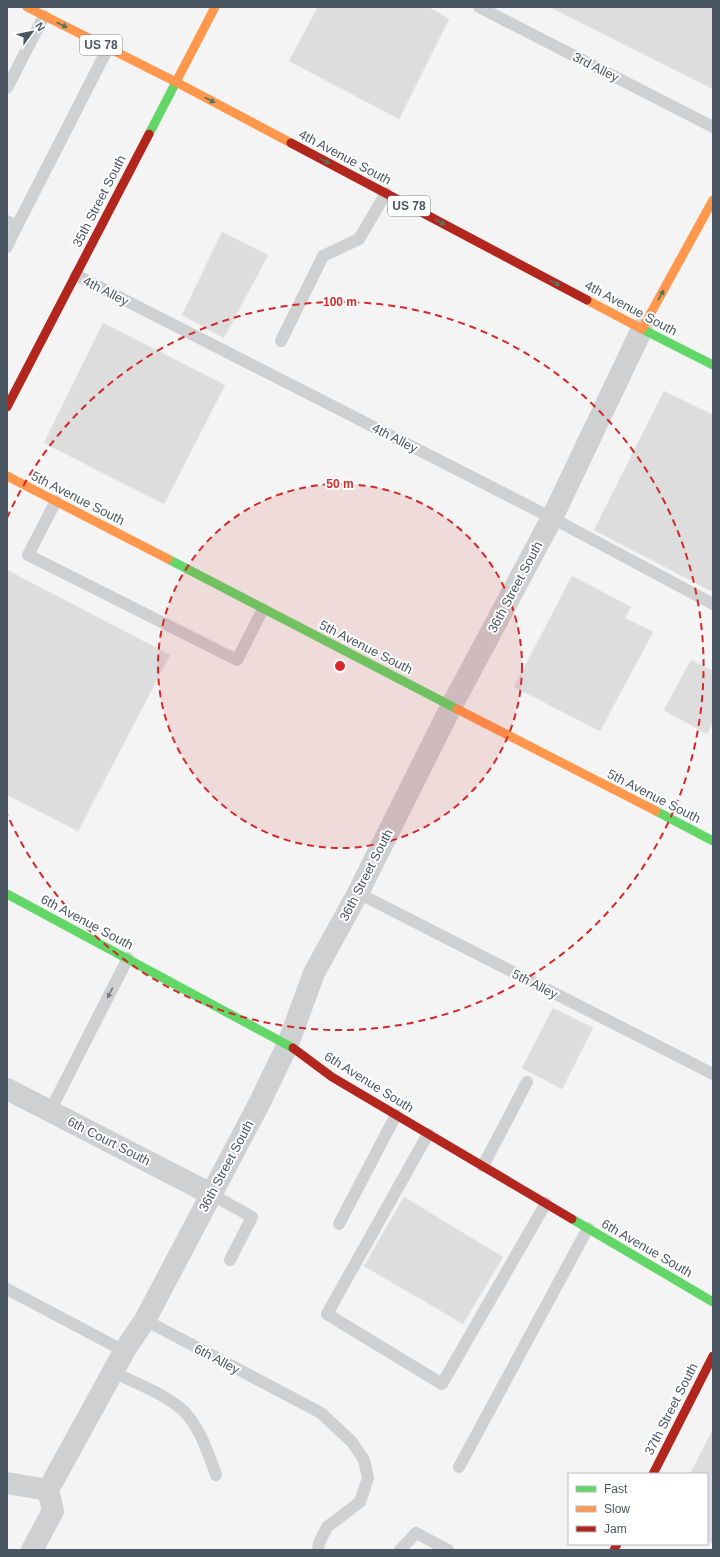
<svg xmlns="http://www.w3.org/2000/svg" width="720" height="1557" font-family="Arial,sans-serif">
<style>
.building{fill:#ddddde;stroke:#e5e6e7}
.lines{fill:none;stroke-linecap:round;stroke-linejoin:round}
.lane{stroke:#ced0d2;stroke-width:12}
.street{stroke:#ced0d2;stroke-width:22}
.fast{stroke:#63d668;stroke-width:9}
.slow{stroke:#ff974d;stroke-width:9}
.jam{stroke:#b3261e;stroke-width:9}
.oneway{fill:#507663}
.oneway2{fill:#727b83}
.ring{fill:none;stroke:#d62828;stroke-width:2;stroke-dasharray:7 5}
.labels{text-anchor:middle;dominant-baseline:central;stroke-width:4;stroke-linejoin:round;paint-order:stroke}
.shield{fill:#fff;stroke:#808990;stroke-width:1}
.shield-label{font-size:12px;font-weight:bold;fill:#4a5661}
.street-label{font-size:13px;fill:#4a5661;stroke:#fff}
.centre{fill:#d62828;stroke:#fff;stroke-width:2}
.ring-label{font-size:12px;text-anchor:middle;font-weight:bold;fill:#d62828;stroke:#fff;stroke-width:4;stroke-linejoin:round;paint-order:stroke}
</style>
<rect width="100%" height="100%" fill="#f4f4f4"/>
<g class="building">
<polygon points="318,7 428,7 449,19 399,119 289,61"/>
<polygon points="550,7 713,7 713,89"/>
<polygon points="222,232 268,255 224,338 182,315"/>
<polygon points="103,323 225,385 164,504 44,443"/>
<polygon points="664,391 713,415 713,592 594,530"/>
<polygon points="7,570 170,655 78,831 7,795"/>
<polygon points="572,576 631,607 625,618 653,632 600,731 514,687"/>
<polygon points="691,660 713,671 713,723 707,734 664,710"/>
<polygon points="553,1008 593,1028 562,1089 522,1068"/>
<polygon points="404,1197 503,1257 463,1324 364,1266"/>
<polygon points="713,1429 713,1544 707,1541 707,1474 690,1474"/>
</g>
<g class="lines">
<g class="lane">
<polyline points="479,7 713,127"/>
<polyline points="7,88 44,16"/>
<polyline points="7,221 17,226 7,247"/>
<polyline points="17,226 108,48"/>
<polyline points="76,275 552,518 713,604"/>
<polyline points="281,341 323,256 359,239 386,193"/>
<polyline points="56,501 28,555 237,660 263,609"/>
<polyline points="358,893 713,1074"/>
<polyline points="50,1111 128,958"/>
<polyline points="428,1134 327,1314 442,1384 546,1203"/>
<polyline points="483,1166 527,1082"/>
<polyline points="211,1194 252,1217 230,1260"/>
<polyline points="339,1224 396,1115"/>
<polyline points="7,1289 124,1351"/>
<polyline points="145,1320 321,1413 352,1442 364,1460 368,1478 360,1502 327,1527 319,1543 318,1550"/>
<path d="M113,1372C135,1383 174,1397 189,1417C202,1434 209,1455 216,1475"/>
<polyline points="459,1467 588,1228"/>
<polyline points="400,1550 416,1533 448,1550"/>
</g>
<g class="street">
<polyline points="7,1089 211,1194"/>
<polyline points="7,1483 48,1490"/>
<polyline points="32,1550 53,1511 48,1490 126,1348 145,1320 259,1104 288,1044 314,973 358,893 451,707 552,518 642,329"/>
</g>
<g class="fast">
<polyline points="149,134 176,82"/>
<polyline points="642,329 713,365"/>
<polyline points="168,559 457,709"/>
<polyline points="656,811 713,841"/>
<polyline points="7,894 293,1048"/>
<polyline points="572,1219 713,1302"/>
</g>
<g class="slow">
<polyline points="27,7 176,82 291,143"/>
<polyline points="176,82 215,7"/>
<polyline points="587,300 642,329 713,200"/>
<polyline points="7,476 168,559"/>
<polyline points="457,709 656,811"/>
</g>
<g class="jam">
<polyline points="291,143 587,300"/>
<polyline points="7,407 149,134"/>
<polyline points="293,1048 332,1077 572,1219"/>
<polyline points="653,1474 713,1356"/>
<polyline points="614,1550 617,1544"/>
</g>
</g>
<defs><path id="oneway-solid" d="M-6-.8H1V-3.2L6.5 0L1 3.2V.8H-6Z"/></defs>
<g class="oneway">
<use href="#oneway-solid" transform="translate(62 25) rotate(27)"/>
<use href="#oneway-solid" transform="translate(210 100) rotate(28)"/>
<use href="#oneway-solid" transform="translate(325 161) rotate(28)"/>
<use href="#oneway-solid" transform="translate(440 222) rotate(28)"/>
<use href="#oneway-solid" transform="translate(555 283) rotate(28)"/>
<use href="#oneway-solid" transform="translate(661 295) rotate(-61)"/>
</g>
<use class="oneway2" href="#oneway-solid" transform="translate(110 993) rotate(117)"/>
<circle cx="340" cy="666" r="182" fill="#d62828" fill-opacity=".12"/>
<g class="ring">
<circle cx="340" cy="666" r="182"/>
<path d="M7 518A364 364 0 1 1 7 814"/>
</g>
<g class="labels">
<g class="shield">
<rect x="80" y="35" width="42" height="20" rx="3"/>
<rect x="388" y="196" width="42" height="20" rx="3"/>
</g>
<g class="shield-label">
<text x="101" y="45">US 78</text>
<text x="409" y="206">US 78</text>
</g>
<g class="street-label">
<text transform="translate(596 67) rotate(27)">3rd Alley</text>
<text transform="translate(345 157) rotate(28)">4th Avenue South</text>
<text transform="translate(99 201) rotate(-63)">35th Street South</text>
<text transform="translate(106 291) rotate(27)">4th Alley</text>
<text transform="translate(631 308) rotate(28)">4th Avenue South</text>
<text transform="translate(395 438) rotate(27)">4th Alley</text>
<text transform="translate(78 498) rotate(27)">5th Avenue South</text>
<text transform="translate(515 587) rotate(-62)">36th Street South</text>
<text transform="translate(366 647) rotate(27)">5th Avenue South</text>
<text transform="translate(654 796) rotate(27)">5th Avenue South</text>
<text transform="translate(366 875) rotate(-63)">36th Street South</text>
<text transform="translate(87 922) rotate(28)">6th Avenue South</text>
<text transform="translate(535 984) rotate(27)">5th Alley</text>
<text transform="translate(369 1082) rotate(32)">6th Avenue South</text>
<text transform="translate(109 1141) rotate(27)">6th Court South</text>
<text transform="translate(226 1166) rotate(-62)">36th Street South</text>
<text transform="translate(647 1248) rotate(30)">6th Avenue South</text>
<text transform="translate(217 1359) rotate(28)">6th Alley</text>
<text transform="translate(671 1409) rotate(-63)">37th Street South</text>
</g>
</g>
<circle cx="340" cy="666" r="6" class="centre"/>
<g class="ring-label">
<text x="340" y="306">100 m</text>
<text x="340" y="488">50 m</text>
</g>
<rect width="720" height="1557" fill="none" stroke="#4a5661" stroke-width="16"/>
<rect x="568" y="1473" width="140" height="72" fill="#ffffff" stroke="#b7bbc0"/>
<rect x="576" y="1486" width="20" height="6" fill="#63d668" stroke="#b7bbc0"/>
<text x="604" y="1493" font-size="12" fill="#4a5661">Fast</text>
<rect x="576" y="1506" width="20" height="6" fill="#ff974d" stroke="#b7bbc0"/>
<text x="604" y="1513" font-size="12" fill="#4a5661">Slow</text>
<rect x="576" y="1526" width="20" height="6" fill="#b3261e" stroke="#b7bbc0"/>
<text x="604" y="1533" font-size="12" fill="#4a5661">Jam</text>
<g transform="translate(32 32) rotate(57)" stroke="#ffffff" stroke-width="3" paint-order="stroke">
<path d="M0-3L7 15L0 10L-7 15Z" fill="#4a5661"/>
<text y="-6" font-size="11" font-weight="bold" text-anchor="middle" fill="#4a5661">N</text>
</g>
</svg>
